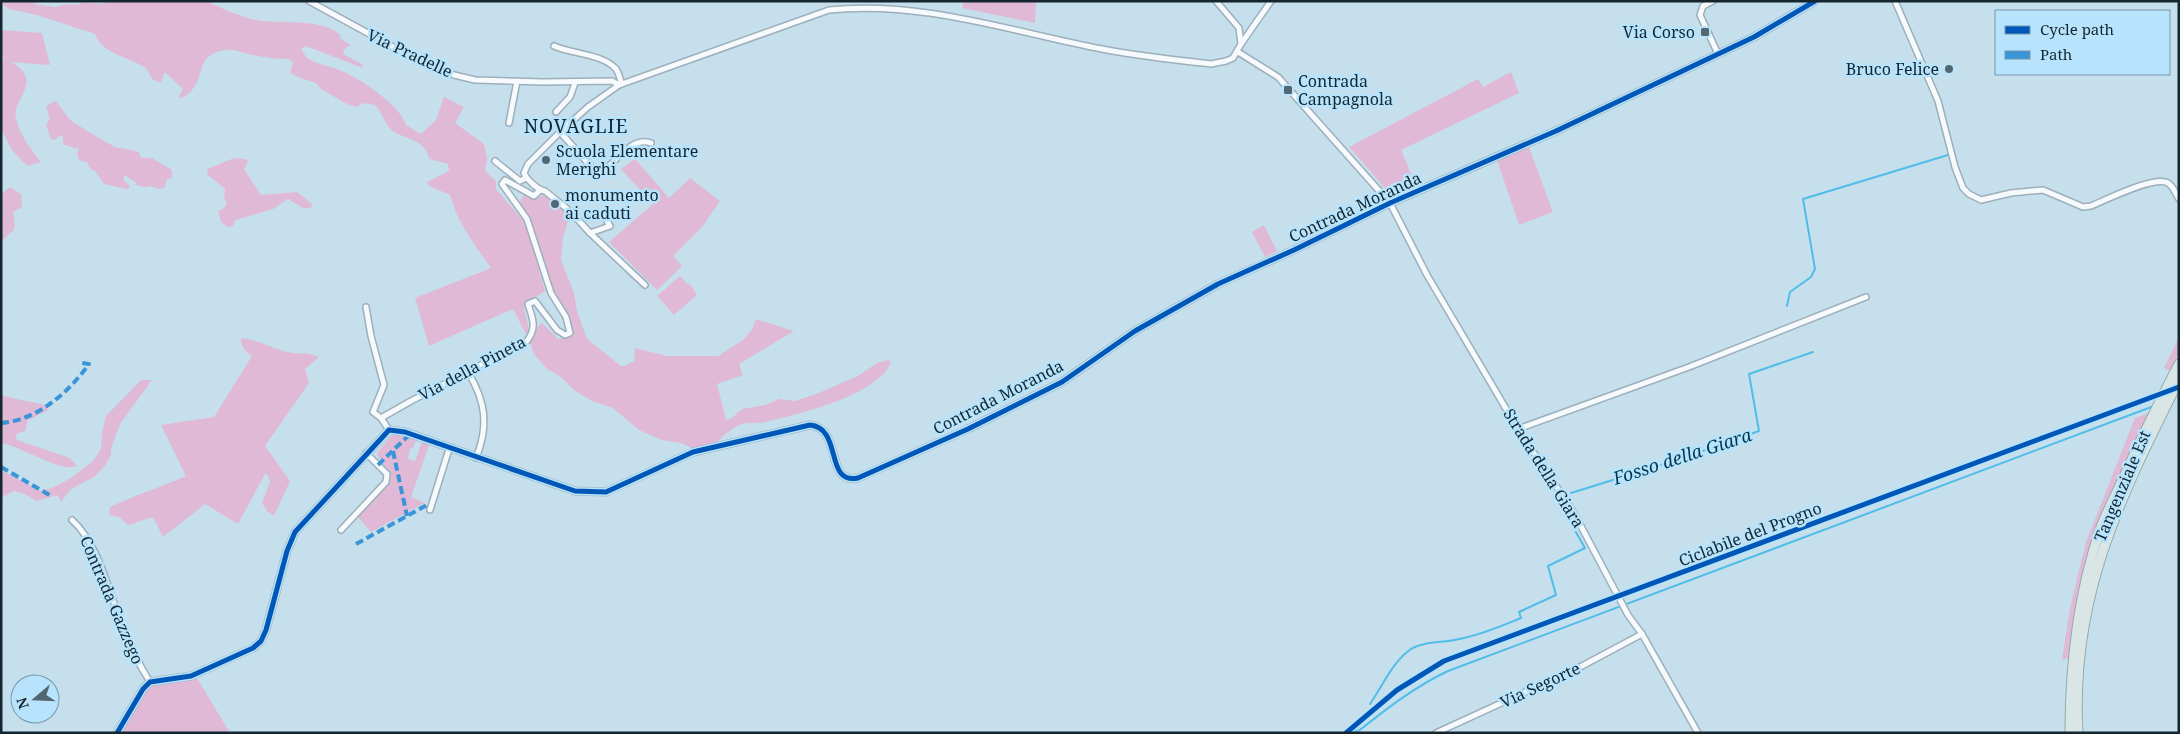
<svg xmlns="http://www.w3.org/2000/svg" width="2180" height="734" font-family="'Noto Serif',serif">
<style>
.green{fill:#e0b9d6}
.lines{fill:none;stroke-linecap:round;stroke-linejoin:round}
.stream{stroke:#50bde9;stroke-width:2}
.minor-casing{stroke:#9cafba;stroke-width:8}
.tertiary-casing{stroke:#9cafba;stroke-width:9}
.trunk-casing{stroke:#93abae;stroke-width:11}
.minor{stroke:#f6fafc;stroke-width:5}
.tertiary{stroke:#f6fafc;stroke-width:6}
.trunk{stroke:#d9e6e5;stroke-width:9}
.quiet{stroke:#3995d7;stroke-width:4;stroke-dasharray:8 4;stroke-linecap:butt}
.cycleway-casing{stroke:#b7e4fc;stroke-width:8}
.cycleway{stroke:#0057b8;stroke-width:5}
.poi-dot{fill:#526772;stroke:#b7e4fc;stroke-width:2}
.labels{text-anchor:middle;dominant-baseline:central;stroke-width:5;stroke-linejoin:round;paint-order:stroke}
.poi-label{font-size:16px;fill:#14262f;stroke:#b7e4fc;text-anchor:start}
.street-label{font-size:16px;fill:#14262f;stroke:#b7e4fc}
.water-label{font-size:18px;font-style:italic;fill:#003a51;stroke:#b7e4fc}
.quarter-label{font-size:19px;letter-spacing:1px;fill:#14262f;stroke:#b7e4fc}
</style>
<rect width="100%" height="100%" fill="#c6dfed"/>
<g class="green">
<path d="M4,1H38L34,4L55,7L66,4L77,5L84,2L100,4L109,1H207C223,9 244,19 263,21C283,23 327,19 341,36L339,38L351,45L345,48L343,54L362,64L363,68L306,46L301,49L307,58C318,65 332,66 344,72C363,81 400,105 406,125L421,134L436,120L444,97L464,107L455,123L484,144L487,158L485,171L496,181V189L522,219L528,231L545,291L525,304C522,316 532,323 527,336L513,309L429,346L415,298L491,268C474,244 457,222 450,195L429,186L427,182L449,171L448,164L429,159C426,139 406,140 393,131C383,123 383,113 375,105L364,103L356,107L345,103L321,89L316,83L300,78L290,73L293,62L288,59C276,59 265,57 253,55C244,54 237,49 227,50C190,53 210,86 180,99L179,96L183,89L166,73H164L161,83L153,80C150,76 148,69 144,67C127,56 102,54 95,34L37,15L9,9L3,5Z"/>
<polygon points="964,1 1038,1 1036,4 1035,23 962,8"/>
<path d="M1,30L42,33L50,65L11,62C45,81 12,98 16,118C19,134 31,150 41,162L27,166L12,150L1,129V61L4,58L1,54Z"/>
<polygon points="1511,72 1519,93 1401,150 1416,185 1390,197 1379,181 1349,147 1478,79 1483,87"/>
<polygon points="56,101 70,120 97,137 117,148 123,148 139,152 141,158 152,158 172,170 172,178 167,179 164,188 159,189 151,186 144,187 136,185 136,182 124,175 124,181 128,184 130,188 126,189 104,184 95,171 90,168 87,162 79,160 77,154 79,148 74,148 63,144 63,137 60,135 55,140 51,139 46,125 50,118 46,107 51,103"/>
<polygon points="1529,147 1553,212 1519,225 1497,160"/>
<polygon points="234,158 246,159 248,162 244,169 261,195 297,192 312,204 311,208 303,208 288,199 273,209 235,220 233,226 227,227 221,222 218,211 224,208 227,203 224,198 225,189 208,175 207,169"/>
<polygon points="635,159 669,198 690,178 720,201 702,227 673,256 682,266 657,290 609,242 653,204 621,169"/>
<path d="M10,187L21,194L22,207L13,212C17,236 14,226 1,243V194Z"/>
<path d="M546,188L570,215L563,237L561,260L574,293L577,311L587,339L621,366H625L634,361L635,348L667,356H718L743,340L751,331L756,319L794,331L739,364L743,375L717,384L726,420L732,418L742,409L765,405L779,399L795,401L816,394L858,376L877,363L888,360L891,362C878,396 798,414 765,422C759,424 753,422 746,423C734,426 722,435 716,445L696,450L681,443L662,440L639,430L613,408L592,401L575,391L561,377L546,368L534,354L530,342L535,329L542,323L558,339L567,337L570,330L553,297L534,227L518,203L524,195C532,198 538,200 545,193Z"/>
<polygon points="1264,225 1277,251 1265,257 1252,232"/>
<polygon points="680,276 688,285 690,284 697,295 674,315 657,296"/>
<polygon points="2179,337 2179,354 2170,371 2164,368"/>
<path d="M241,338C258,340 272,348 287,352C298,355 306,351 319,357L305,369L309,383L265,446L290,481L274,516L267,511L262,503L270,482L267,474H265L238,524L205,504L163,537L153,517L128,525L119,517L109,515L110,507C135,495 161,487 186,476L161,425L214,417L252,356C245,352 241,346 241,338Z"/>
<polygon points="141,380 152,380 120,424 111,448 111,455 105,466 94,477 71,489 61,502 58,495 36,501 25,494 14,491 1,498 1,470 40,491 52,488 71,478 93,461 101,449 102,434 106,416"/>
<path d="M1,395C16,400 30,401 45,405L48,410L27,421L26,430L15,435L17,440L70,458L77,466C61,473 21,446 1,443Z"/>
<polygon points="2154,411 2096,536 2071,657 2062,660 2070,608 2086,542 2135,418"/>
<path d="M398,434L416,439L413,448L410,449L408,459L415,461L422,442L429,445L411,497L425,503L371,532L357,516L389,482C393,467 380,465 377,453L392,435Z"/>
<polygon points="197,678 230,733 121,733 149,685 173,683"/>
</g>
<g class="lines">
<g class="stream">
<polyline points="1787,306 1790,292 1811,277 1815,269 1803,199 1948,155"/>
<polyline points="1571,493 1674,461 1759,431 1749,374 1813,352"/>
<path d="M1370,704C1382,687 1393,661 1411,649C1424,641 1444,643 1459,639C1481,635 1501,626 1521,618L1519,612L1556,595L1548,566L1585,548L1557,499"/>
<polyline points="1354,733 1360,722"/>
<path d="M1356,733C1385,710 1414,687 1448,671L2154,406"/>
</g>
<defs>
<g id="minor">
<polyline points="309,1 419,61 454,75 475,80 543,82 612,81 619,85"/>
<polyline points="1713,1 1703,6 1700,15 1718,54"/>
<path d="M1895,1L1938,101L1955,167L1963,188L1969,194L1981,200L2011,193L2043,190L2083,207L2091,206C2106,200 2155,175 2168,183C2173,186 2176,194 2179,199"/>
<polyline points="1241,44 1271,1"/>
<path d="M554,46C572,54 603,54 616,69C619,73 620,80 622,84"/>
<polyline points="1238,52 1278,77 1390,203 1427,275 1518,429 1574,513 1628,615 1642,634 1698,733"/>
<polyline points="556,112 570,97 575,83"/>
<polyline points="509,123 517,81"/>
<path d="M560,132L596,172H603C616,160 633,136 651,143"/>
<polyline points="495,161 520,181 526,178"/>
<polyline points="607,221 610,226 590,233 645,285"/>
<path d="M590,233L571,212L545,191C538,190 527,180 524,173L528,164L560,132L588,107L619,85L829,10C921,0 1013,32 1102,49C1138,56 1175,60 1211,64L1226,61L1233,58L1241,44L1239,28L1216,1"/>
<polyline points="366,307 371,336 384,385 373,412 381,418 389,430"/>
<path d="M468,372C486,402 489,426 476,458"/>
<path d="M381,418L411,401L527,341C537,328 533,319 528,304L535,301L557,330L565,335L570,333L566,317L551,293L527,219L502,184L505,180L534,196L540,190"/>
<polyline points="1518,429 1689,367 1866,297"/>
<polyline points="430,510 449,449"/>
<path d="M72,520C100,545 110,597 124,631C131,649 140,666 150,682"/>
<polyline points="341,530 386,482 387,474 366,453"/>
<polyline points="1436,733 1582,666 1642,634"/>
</g>
<path id="tertiary" d="M117,733L143,689L150,682L191,676L253,648L261,641L266,630L287,551L295,532L389,430L405,432L575,491L606,492L693,452L810,425C843,428 824,485 858,478L968,429L1062,382L1135,331L1218,284L1294,250L1390,203L1556,131L1754,37L1815,1"/>
<g id="trunk">
<path d="M2070,733C2070,664 2078,595 2100,530C2106,513 2115,497 2122,481C2140,441 2159,402 2179,364"/>
<path d="M2078,733C2070,598 2120,497 2179,380"/>
</g>
</defs>
<use href="#minor" class="minor-casing"/>
<use href="#tertiary" class="tertiary-casing"/>
<use href="#trunk" class="trunk-casing"/>
<use href="#minor" class="minor"/>
<use href="#tertiary" class="tertiary"/>
<use href="#trunk" class="trunk"/>
<g class="quiet">
<path d="M1,423C38,420 69,392 89,364L82,363"/>
<polyline points="393,451 407,516"/>
<polyline points="378,465 409,435"/>
<polyline points="1,467 51,496"/>
<polyline points="356,544 427,505"/>
</g>
<defs>
<g id="cycleway">
<path d="M117,733L143,689L150,682L191,676L253,648L261,641L266,630L287,551L295,532L389,430L405,432L575,491L606,492L693,452L810,425C843,428 824,485 858,478L968,429L1062,382L1135,331L1218,284L1294,250L1390,203L1556,131L1754,37L1815,1"/>
<polyline points="1346,733 1397,690 1444,661 2179,387"/>
</g>
</defs>
<use href="#cycleway" class="cycleway-casing"/>
<use href="#cycleway" class="cycleway"/>
</g>
<g class="poi-dot">
<rect x="1700" y="27" width="10" height="10" rx="2.5"/>
<circle cx="1949" cy="69" r="5"/>
<rect x="1283" y="85" width="10" height="10" rx="2.5"/>
<circle cx="546" cy="160" r="5"/>
<circle cx="555" cy="204" r="5"/>
</g>
<g class="labels">
<g class="poi-label">
<text x="1695" y="32" text-anchor="end">Via Corso</text>
<text x="1939" y="69" text-anchor="end">Bruco Felice</text>
<text x="1298" y="81">Contrada<tspan x="1298" dy="18">Campagnola</tspan></text>
<text x="556" y="151">Scuola Elementare<tspan x="556" dy="18">Merighi</tspan></text>
<text x="565" y="195">monumento<tspan x="565" dy="18">ai caduti</tspan></text>
</g>
<g class="street-label">
<text transform="translate(410 53) rotate(25)">Via Pradelle</text>
<text transform="translate(1355 207) rotate(-25)">Contrada Moranda</text>
<text transform="translate(472 368) rotate(-28)">Via della Pineta</text>
<text transform="translate(998 397) rotate(-27)">Contrada Moranda</text>
<text transform="translate(1544 468) rotate(58)">Strada della Giara</text>
<text transform="translate(2122 486) rotate(-67)">Tangenziale Est</text>
<text transform="translate(1750 534) rotate(-21)">Ciclabile del Progno</text>
<text transform="translate(112 600) rotate(67)">Contrada Gazzego</text>
<text transform="translate(1540 685) rotate(-25)">Via Segorte</text>
</g>
<g class="water-label">
<text transform="translate(1682 456) rotate(-18)">Fosso della Giara</text>
</g>
<g class="quarter-label">
<text x="576" y="126">NOVAGLIE</text>
</g>
</g>
<rect width="2180" height="734" fill="none" stroke="#14262f" stroke-width="5"/>
<rect x="1995" y="10" width="175" height="65" fill="#b7e4fc" stroke="#7698aa"/>
<rect x="2005" y="26" width="25" height="8" fill="#0057b8" stroke="#7698aa"/>
<text x="2040" y="35" font-size="15" fill="#14262f">Cycle path</text>
<rect x="2005" y="51" width="25" height="8" fill="#3995d7" stroke="#7698aa"/>
<text x="2040" y="60" font-size="15" fill="#14262f">Path</text>
<g transform="translate(35 699) rotate(251)"><circle r="24" fill="#b7e4fc" stroke="#7698aa"/>
<path d="M0-4L9 19L0 12L-9 19Z" fill="#526772"/>
<text y="-8" font-size="14" font-weight="bold" text-anchor="middle" fill="#14262f">N</text>
</g>
</svg>
